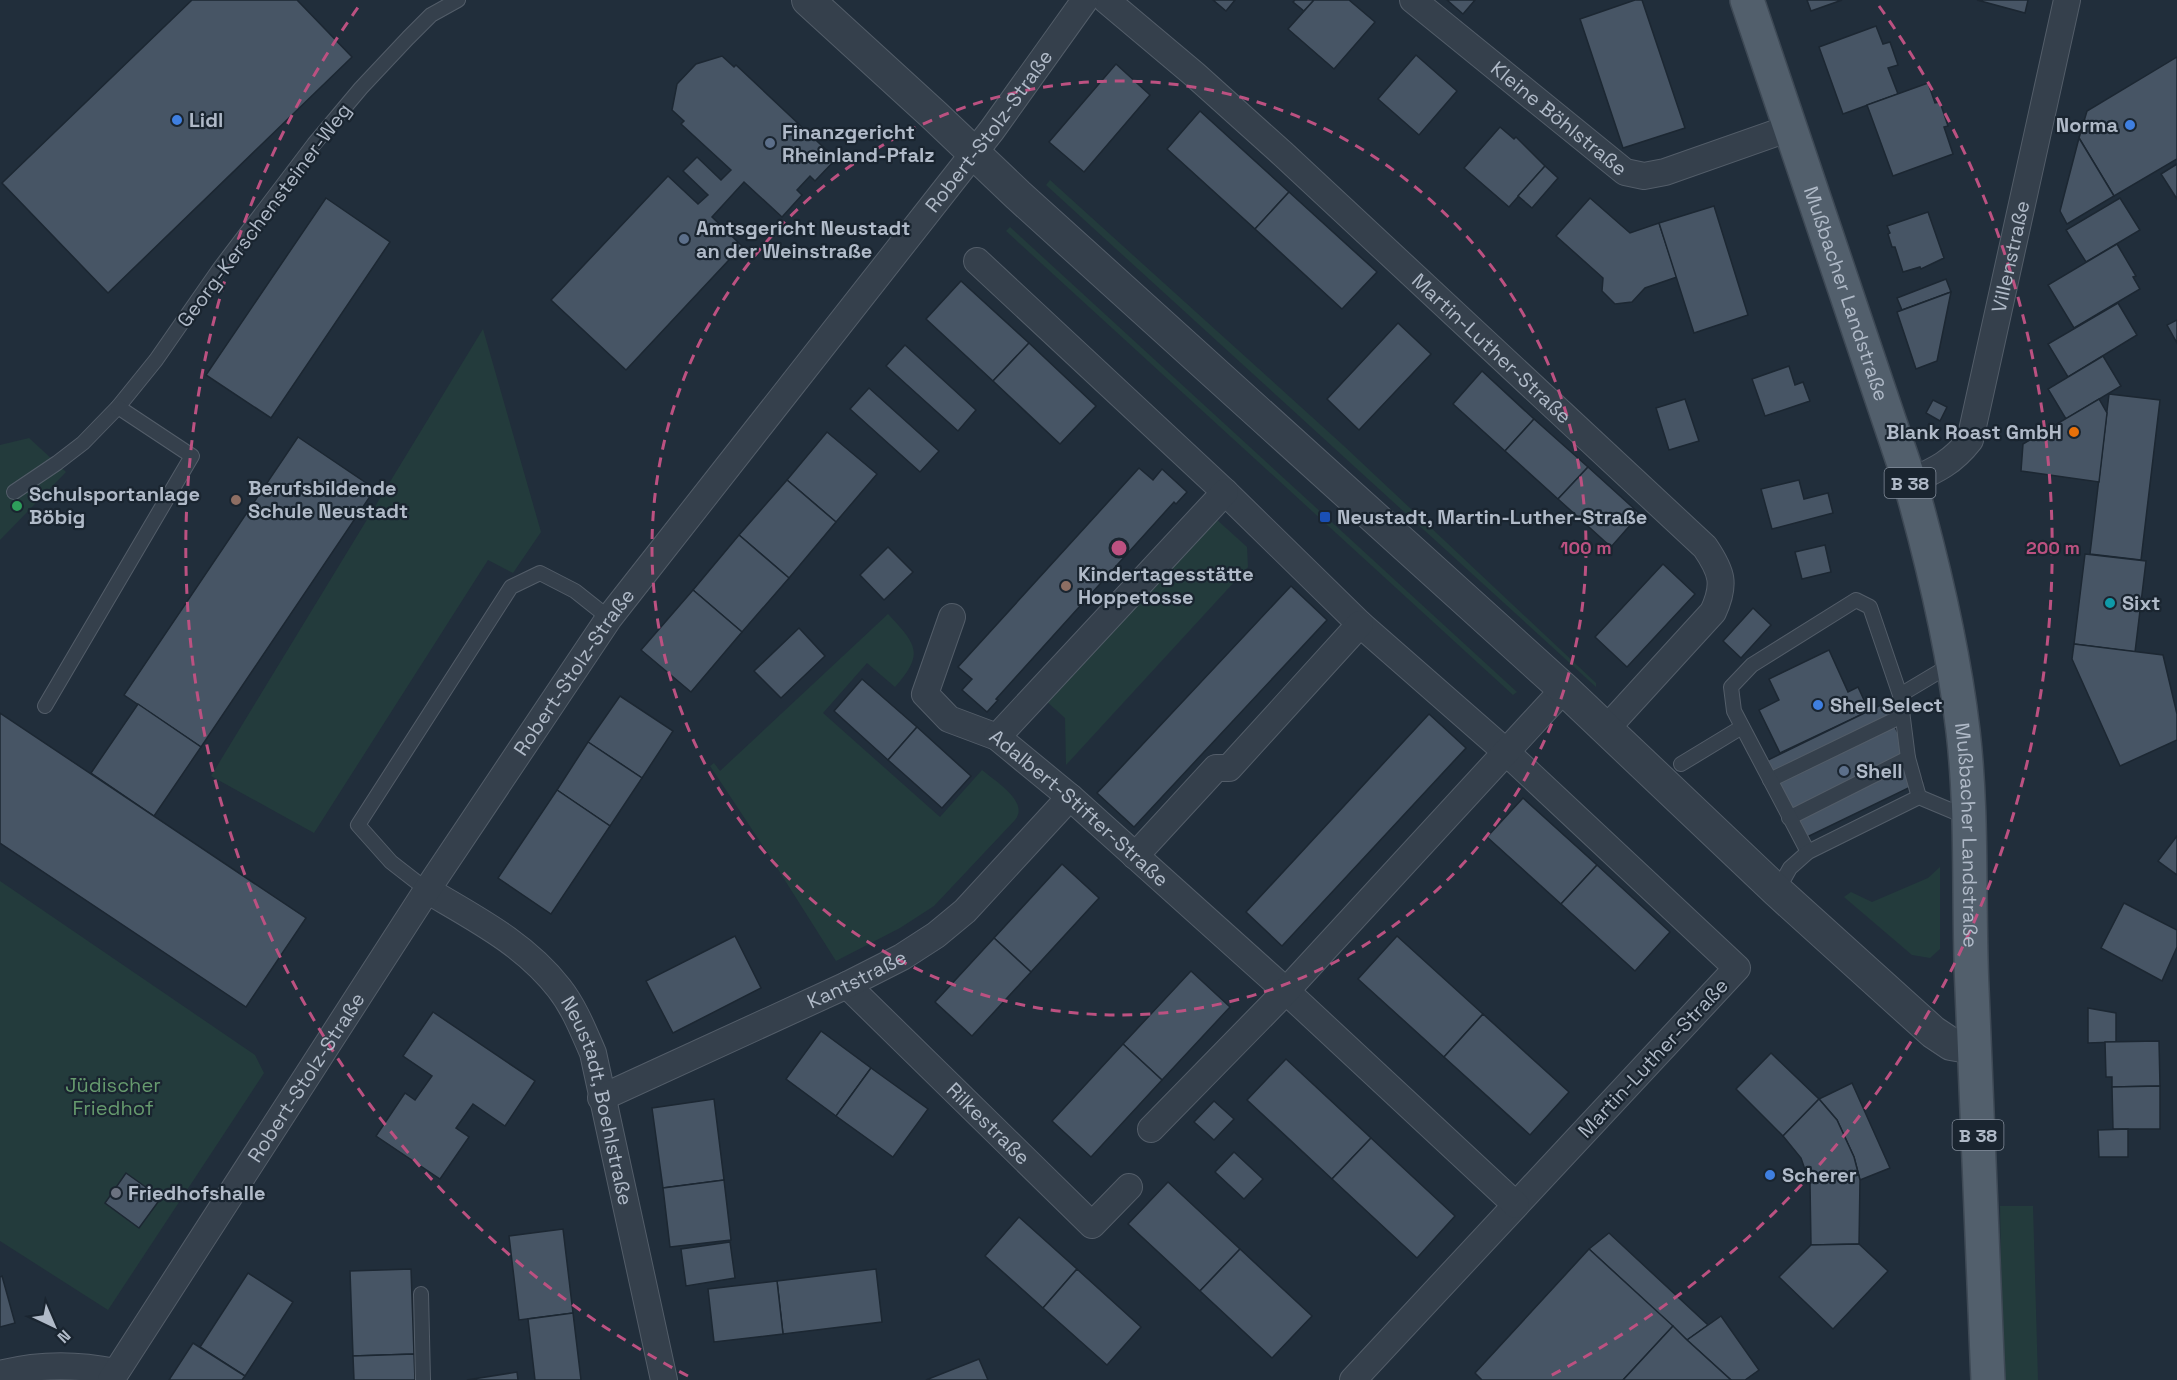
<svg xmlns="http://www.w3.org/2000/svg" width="2177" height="1380" font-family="'Space Grotesk',sans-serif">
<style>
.green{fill:#233b3c}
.building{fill:#475565;stroke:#1c2732;stroke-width:1.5}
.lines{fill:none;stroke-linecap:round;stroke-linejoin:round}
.service-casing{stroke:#535d69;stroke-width:16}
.minor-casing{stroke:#535d69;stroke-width:28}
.tertiary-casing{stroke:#535d69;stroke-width:34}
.primary-casing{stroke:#3e4955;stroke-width:36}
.service{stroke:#35404c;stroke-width:14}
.minor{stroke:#35404c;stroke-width:26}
.tertiary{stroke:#35404c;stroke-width:32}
.primary{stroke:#525f6c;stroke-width:33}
.ring{fill:none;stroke:#bc5181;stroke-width:3;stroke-dasharray:10 8}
.shop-dot{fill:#3f7fe0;stroke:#1a2530;stroke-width:2}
.service-dot{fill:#5c6f8a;stroke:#1a2530;stroke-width:2}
.food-dot{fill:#e8710a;stroke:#1a2530;stroke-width:2}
.education-dot{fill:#8d6e63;stroke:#1a2530;stroke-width:2}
.leisure-dot{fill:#2e9e5b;stroke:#1a2530;stroke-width:2}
.transit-dot{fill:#1a4fb4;stroke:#1a2530;stroke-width:2}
.culture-dot{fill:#0f9aa8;stroke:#1a2530;stroke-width:2}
.worship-dot{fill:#6b7280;stroke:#1a2530;stroke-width:2}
.labels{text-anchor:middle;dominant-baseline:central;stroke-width:4.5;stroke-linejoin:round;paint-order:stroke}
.shield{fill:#1a2530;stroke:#838d9a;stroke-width:1.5}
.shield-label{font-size:18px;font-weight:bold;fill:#b0bac8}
.street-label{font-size:20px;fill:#b0bac8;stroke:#1a2530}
.poi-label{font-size:20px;font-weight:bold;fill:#b0bac8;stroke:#1a2530;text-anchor:start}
.park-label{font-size:20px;fill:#669a6e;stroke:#1a2530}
.centre{fill:#bc5181;stroke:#1a2530;stroke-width:3}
.ring-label{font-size:18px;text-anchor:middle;font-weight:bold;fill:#bc5181;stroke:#1a2530;stroke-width:4.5;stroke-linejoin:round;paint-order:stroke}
</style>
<rect width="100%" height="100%" fill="#212e3b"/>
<g class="green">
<polygon points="1050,180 1344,446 1596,683 1596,687 1046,185"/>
<polygon points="1010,227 1517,692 1513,695 1006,231"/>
<polygon points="483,329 541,532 513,573 488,560 314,833 211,776"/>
<polygon points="29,438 66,472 0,540 0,445"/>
<polygon points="1216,519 1247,547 1248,567 1066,765 1065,718 1044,699"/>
<path d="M888,614C915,643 926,653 895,687L867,663L823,713L940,817L982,770C995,781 1030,802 1015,820L934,906L900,928L836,961L767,852L710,766L714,763L720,771Z"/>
<polygon points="1940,867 1940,949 1930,958 1912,955 1844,897 1851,892 1872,902 1928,878"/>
<polygon points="0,881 255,1055 264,1073 108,1310 0,1241"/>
<polygon points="2000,1206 2033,1206 2038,1380 2003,1380"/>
</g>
<g class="building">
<polygon points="192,0 297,0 352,57 108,293 2,183"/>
<polygon points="1213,0 1235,0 1226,11"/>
<polygon points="1295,0 1314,0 1304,11 1293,2"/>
<polygon points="1314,0 1349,0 1375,22 1334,69 1288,29"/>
<polygon points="1447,0 1475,0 1463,14"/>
<polygon points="1635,0 1642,0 1685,128 1623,148 1580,19"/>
<polygon points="1807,0 1842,0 1811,11"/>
<polygon points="1977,0 2028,0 2025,13"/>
<polygon points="1876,26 1883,44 1890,42 1898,65 1888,68 1898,94 1843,114 1819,47"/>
<polygon points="1416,55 1457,91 1419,135 1378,99"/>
<polygon points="722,56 734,67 736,65 836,159 815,181 810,176 797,190 802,195 782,217 744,182 712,217 742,246 626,370 551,300 668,176 698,204 708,195 683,171 697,157 721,180 731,170 681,124 684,121 672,110 677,84 696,64"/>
<polygon points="2177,57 2177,159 2114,196 2079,138 2087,111"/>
<polygon points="1116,64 1150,95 1084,172 1049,142"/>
<polygon points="1928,83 1935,103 1940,102 1948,126 1944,127 1953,154 1893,176 1867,105"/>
<polygon points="1200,111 1289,192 1255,229 1167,149"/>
<polygon points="1500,127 1514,139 1516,137 1545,166 1509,207 1464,168"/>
<polygon points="2079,138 2114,196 2067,224 2060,211"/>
<polygon points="2177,164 2177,199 2161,174"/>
<polygon points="1545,166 1558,178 1532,208 1518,196"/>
<polygon points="1289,192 1377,272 1342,309 1255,229"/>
<polygon points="326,198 390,242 271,418 206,375"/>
<polygon points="1590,198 1630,233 1659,223 1677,277 1645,288 1632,302 1615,304 1602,291 1603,278 1556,236"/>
<polygon points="2120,198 2140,230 2086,262 2066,230"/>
<polygon points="1714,206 1748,315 1694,333 1659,223"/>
<polygon points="1928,212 1944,258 1921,269 1920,267 1903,272 1895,247 1892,247 1888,234 1890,233 1887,226"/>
<polygon points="2117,244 2136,276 2133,277 2140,289 2074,328 2048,285"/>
<polygon points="1946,279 1951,292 1902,310 1897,298"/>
<polygon points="961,281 1029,343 993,381 926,319"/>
<polygon points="1951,292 1937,361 1916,369 1897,312"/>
<polygon points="2118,303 2137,335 2068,377 2048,344"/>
<polygon points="2177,320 2177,343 2167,325"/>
<polygon points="1398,323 1431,354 1359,430 1327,399"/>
<polygon points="1029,343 1096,406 1060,444 993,381"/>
<polygon points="905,345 976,410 958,431 886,366"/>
<polygon points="2103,356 2121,386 2066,419 2048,389"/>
<polygon points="1789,366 1795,385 1803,382 1810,401 1765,416 1752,379"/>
<polygon points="1482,371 1534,419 1505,451 1453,404"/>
<polygon points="869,388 939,451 920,472 850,409"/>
<polygon points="2109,394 2160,400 2141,560 2090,554"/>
<polygon points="1685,399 1699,441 1669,450 1656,408"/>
<polygon points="2099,399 2107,413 2099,482 2021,471 2023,444"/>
<polygon points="1933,400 1947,407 1940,421 1926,413"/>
<polygon points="1534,419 1588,467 1558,499 1505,451"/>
<polygon points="827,432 877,474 836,522 787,480"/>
<polygon points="298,437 375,489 201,747 124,695"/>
<polygon points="1588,467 1640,514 1611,547 1558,499"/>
<polygon points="1139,468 1153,480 1162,469 1187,492 1176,504 1174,502 996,699 998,700 987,712 962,690 972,679 958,667"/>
<polygon points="787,480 836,522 789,578 739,535"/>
<polygon points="1799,480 1804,499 1828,493 1833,513 1772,529 1761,489"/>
<polygon points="739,535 789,578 742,632 693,590"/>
<polygon points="1825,545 1831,572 1802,579 1795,552"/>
<polygon points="888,547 913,572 884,600 860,575"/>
<polygon points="2085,554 2146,561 2135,652 2074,644"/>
<polygon points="1663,564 1695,594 1627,667 1595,637"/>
<polygon points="1291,586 1327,620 1134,827 1097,793"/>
<polygon points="693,590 742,632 691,692 641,650"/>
<polygon points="1753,608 1771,625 1741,658 1723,641"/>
<polygon points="799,628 825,656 781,698 754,671"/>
<polygon points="2074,644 2163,655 2177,714 2177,740 2120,766 2072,659"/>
<polygon points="1829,650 1848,692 1858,687 1869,711 1780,753 1759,710 1779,700 1769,679"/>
<polygon points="862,679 917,727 888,760 834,711"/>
<polygon points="620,696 673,731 642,778 588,742"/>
<polygon points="138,704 201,747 154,816 91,773"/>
<polygon points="1883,704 1923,781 1805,838 1766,761"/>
<polygon points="0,713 306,918 246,1007 0,843"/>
<polygon points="1429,714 1466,748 1282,946 1246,912"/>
<polygon points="917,727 971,776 942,808 888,760"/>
<polygon points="588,742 642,778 610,826 557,790"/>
<polygon points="557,790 610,826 551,914 498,878"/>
<polygon points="1523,798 1597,865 1561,904 1487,837"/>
<polygon points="2177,836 2177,875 2158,861"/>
<polygon points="1062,864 1099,898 1031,972 994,938"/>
<polygon points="1597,865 1670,932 1635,971 1561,904"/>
<polygon points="2124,903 2177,930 2177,947 2162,981 2101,948"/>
<polygon points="735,936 761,988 673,1033 646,981"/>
<polygon points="1397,936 1483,1014 1444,1057 1358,979"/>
<polygon points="994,938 1031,972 972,1036 935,1002"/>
<polygon points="1191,971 1230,1007 1162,1080 1123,1044"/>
<polygon points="2088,1008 2116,1013 2116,1042 2088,1043"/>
<polygon points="433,1012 535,1081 505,1126 473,1104 456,1128 469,1137 440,1179 376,1136 405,1093 415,1100 432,1076 403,1056"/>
<polygon points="1483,1014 1569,1092 1530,1135 1444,1057"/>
<polygon points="821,1031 871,1068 836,1116 786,1079"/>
<polygon points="2159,1041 2160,1086 2112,1087 2112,1077 2106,1077 2105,1042"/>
<polygon points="1123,1044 1162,1080 1091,1157 1052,1121"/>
<polygon points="1771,1053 1819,1099 1783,1136 1736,1089"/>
<polygon points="1286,1059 1371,1138 1332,1179 1247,1100"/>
<polygon points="871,1068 928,1109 893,1157 836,1116"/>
<polygon points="1852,1083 1890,1168 1860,1180 1854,1157 1837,1120 1819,1099"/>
<polygon points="2160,1086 2160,1129 2113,1129 2112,1087"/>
<polygon points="714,1099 724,1180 663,1188 652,1108"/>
<polygon points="1819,1099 1837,1120 1854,1157 1860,1180 1859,1244 1811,1245 1810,1184 1801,1158 1783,1136"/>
<polygon points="1214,1101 1234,1119 1214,1140 1194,1122"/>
<polygon points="2128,1129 2128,1157 2099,1157 2098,1130"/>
<polygon points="1371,1138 1455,1216 1417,1258 1332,1179"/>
<polygon points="1234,1152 1263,1179 1244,1199 1215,1172"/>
<polygon points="126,1173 161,1198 139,1228 105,1203"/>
<polygon points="724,1180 731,1240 670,1247 663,1188"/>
<polygon points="1168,1182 1240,1249 1200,1291 1128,1224"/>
<polygon points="1019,1217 1077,1269 1043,1308 985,1256"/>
<polygon points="563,1229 573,1313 519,1320 509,1236"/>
<polygon points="1609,1233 1708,1325 1687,1340 1589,1249"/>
<polygon points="730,1242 735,1278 686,1286 681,1249"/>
<polygon points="1859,1244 1888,1271 1833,1329 1779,1277 1811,1245"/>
<polygon points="1240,1249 1312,1316 1272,1358 1200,1291"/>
<polygon points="1589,1249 1673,1326 1623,1380 1482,1380 1475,1373"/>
<polygon points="411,1269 414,1354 353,1356 350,1271"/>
<polygon points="876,1269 882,1322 783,1334 777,1281"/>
<polygon points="1077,1269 1141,1327 1107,1365 1043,1308"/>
<polygon points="248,1273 293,1302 245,1376 200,1347"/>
<polygon points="2,1276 15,1323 0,1327 0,1277"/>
<polygon points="777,1281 783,1334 714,1342 708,1289"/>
<polygon points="573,1313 581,1380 535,1380 528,1319"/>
<polygon points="1721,1316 1759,1370 1745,1380 1731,1380 1687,1340"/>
<polygon points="1673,1326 1687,1340 1731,1380 1623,1380"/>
<polygon points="193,1343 245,1376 242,1380 169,1380"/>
<polygon points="414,1354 415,1380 354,1380 353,1356"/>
<polygon points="979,1359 988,1380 926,1380"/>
<polygon points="517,1372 518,1380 467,1380"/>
</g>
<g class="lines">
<defs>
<g id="service">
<polyline points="14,492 57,463 83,443 118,407 156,360 220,268 314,144 361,88 408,38 431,15 458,0"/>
<polyline points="1900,695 1952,664"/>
<polyline points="45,706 192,456 118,407"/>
<polyline points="1681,764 1742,727"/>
<polyline points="1770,780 1902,716"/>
<polyline points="1789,818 1908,758"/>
<polyline points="1808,852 1734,711 1731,687 1752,665 1856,600 1870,607 1900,695 1908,758 1919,797"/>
<polyline points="427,890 391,862 358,825 511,587 540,573 575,591 609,618"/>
<polyline points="1777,891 1790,868 1808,852 1919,797 1969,818"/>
<polyline points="421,1294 423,1380"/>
</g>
<g id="minor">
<path id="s1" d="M1106,0L1194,74L1283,154L1705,547C1722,572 1726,584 1713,612L1606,729"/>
<path id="s2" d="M1413,0L1625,172L1644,176L1665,172L1790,128"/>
<polyline points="977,261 1225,492 1360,624 1505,751 1737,968 1353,1380"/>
<path id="s3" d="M1910,482C1936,470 1952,463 1970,440L2067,0"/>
<path id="s4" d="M952,617L925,694L949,719L997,737L1070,797L1286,991L1516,1205"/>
<polyline points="997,737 1225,492"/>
<polyline points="1135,856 1216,768 1229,768 1360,624"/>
<path id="s5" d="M427,890C474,918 524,943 559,988C574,1007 583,1030 593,1053L664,1380"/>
<path id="s6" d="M847,985L1092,1225L1129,1187"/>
<path id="s7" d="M601,1098L847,985L902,957L936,935L965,911L1070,797"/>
<polyline points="1151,1129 1286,991 1564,689"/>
<path d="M0,1374C38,1364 77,1364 115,1372"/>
<path id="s8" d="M111,1380L427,890L609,618L992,130L1085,0"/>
</g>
<polyline id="tertiary" points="808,0 935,116 1018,195 1564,689 1777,891 1933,1032 1951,1044 1974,1048"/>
<g id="primary">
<path id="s9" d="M1747,0L1910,482C1933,563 1953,646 1963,731C1973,817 1968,903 1972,989C1977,1120 1982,1250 1988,1380"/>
</g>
</defs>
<use href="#service" class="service-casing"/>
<use href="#minor" class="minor-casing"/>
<use href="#tertiary" class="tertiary-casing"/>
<use href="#primary" class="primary-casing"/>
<use href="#service" class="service"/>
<use href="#minor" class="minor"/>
<use href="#tertiary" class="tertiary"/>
<use href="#primary" class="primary"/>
</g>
<g class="ring">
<circle cx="1119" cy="548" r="467"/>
<path d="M688 1376A934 934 0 0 1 359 6M1879 6A934 934 0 0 1 1550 1376"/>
</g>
<g class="shop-dot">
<circle cx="177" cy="120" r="6"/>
<circle cx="2130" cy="125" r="6"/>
<circle cx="1818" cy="705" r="6"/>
<circle cx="1770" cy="1175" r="6"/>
</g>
<g class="service-dot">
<circle cx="770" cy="143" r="6"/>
<circle cx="684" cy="239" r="6"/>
<circle cx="1844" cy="771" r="6"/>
</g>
<circle class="food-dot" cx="2074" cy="432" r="6"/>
<g class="education-dot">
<circle cx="236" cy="500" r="6"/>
<circle cx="1066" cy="586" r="6"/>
</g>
<circle class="leisure-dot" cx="17" cy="506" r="6"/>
<rect class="transit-dot" x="1319" y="511" width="12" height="12" rx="3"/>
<circle class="culture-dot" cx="2110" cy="603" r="6"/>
<circle class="worship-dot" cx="116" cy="1193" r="6"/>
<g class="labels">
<g class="shield">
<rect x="1884.5" y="468" width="51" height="30" rx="4.5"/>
<rect x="1952.5" y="1120" width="51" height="30" rx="4.5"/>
</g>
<g class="shield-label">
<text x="1910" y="483">B 38</text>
<text x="1978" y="1135">B 38</text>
</g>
<g class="street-label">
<text stroke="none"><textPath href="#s2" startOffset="188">Kleine Böhlstraße</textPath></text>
<text stroke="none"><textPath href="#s8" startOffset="1528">Robert-Stolz-Straße</textPath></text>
<text transform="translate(264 215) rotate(-53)">Georg-Kerschensteiner-Weg</text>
<text stroke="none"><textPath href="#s3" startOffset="262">Villenstraße</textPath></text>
<text stroke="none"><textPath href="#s9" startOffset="310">Mußbacher Landstraße</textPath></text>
<text stroke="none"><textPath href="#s1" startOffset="520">Martin-Luther-Straße</textPath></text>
<text stroke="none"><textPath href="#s8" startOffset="846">Robert-Stolz-Straße</textPath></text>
<text stroke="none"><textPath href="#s4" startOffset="276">Adalbert-Stifter-Straße</textPath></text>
<text stroke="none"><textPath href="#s9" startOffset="868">Mußbacher Landstraße</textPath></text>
<text stroke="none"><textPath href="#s7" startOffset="282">Kantstraße</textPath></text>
<text transform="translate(1653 1058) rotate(-47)">Martin-Luther-Straße</text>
<text stroke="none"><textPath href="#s8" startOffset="360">Robert-Stolz-Straße</textPath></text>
<text stroke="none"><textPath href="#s5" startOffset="286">Neustadt, Boehlstraße</textPath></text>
<text stroke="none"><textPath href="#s6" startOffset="198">Rilkestraße</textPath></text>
</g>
<g class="poi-label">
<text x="189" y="120">Lidl</text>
<text x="2118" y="125" text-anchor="end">Norma</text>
<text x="782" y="132">Finanzgericht<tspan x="782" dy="23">Rheinland-Pfalz</tspan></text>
<text x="696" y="228">Amtsgericht Neustadt<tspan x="696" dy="23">an der Weinstraße</tspan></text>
<text x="2062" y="432" text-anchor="end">Blank Roast GmbH</text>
<text x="248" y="488">Berufsbildende<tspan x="248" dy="23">Schule Neustadt</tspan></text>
<text x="29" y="494">Schulsportanlage<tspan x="29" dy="23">Böbig</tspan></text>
<text x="1337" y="517">Neustadt, Martin-Luther-Straße</text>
<text x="1078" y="574">Kindertagesstätte<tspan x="1078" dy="23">Hoppetosse</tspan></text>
<text x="2122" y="603">Sixt</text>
<text x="1830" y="705">Shell Select</text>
<text x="1856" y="771">Shell</text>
<text x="1782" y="1175">Scherer</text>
<text x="128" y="1193">Friedhofshalle</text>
</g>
<g class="park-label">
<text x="113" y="1085">Jüdischer<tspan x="113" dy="23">Friedhof</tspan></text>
</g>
</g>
<circle cx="1119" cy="548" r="9" class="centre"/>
<g class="ring-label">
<text x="1586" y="554">100 m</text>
<text x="2053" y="554">200 m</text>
</g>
<g transform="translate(54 1326) rotate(136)" stroke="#1a2530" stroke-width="4.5" paint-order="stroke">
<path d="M0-4.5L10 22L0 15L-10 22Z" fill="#b0bac8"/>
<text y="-9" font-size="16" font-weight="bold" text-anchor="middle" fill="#b0bac8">N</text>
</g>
</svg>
